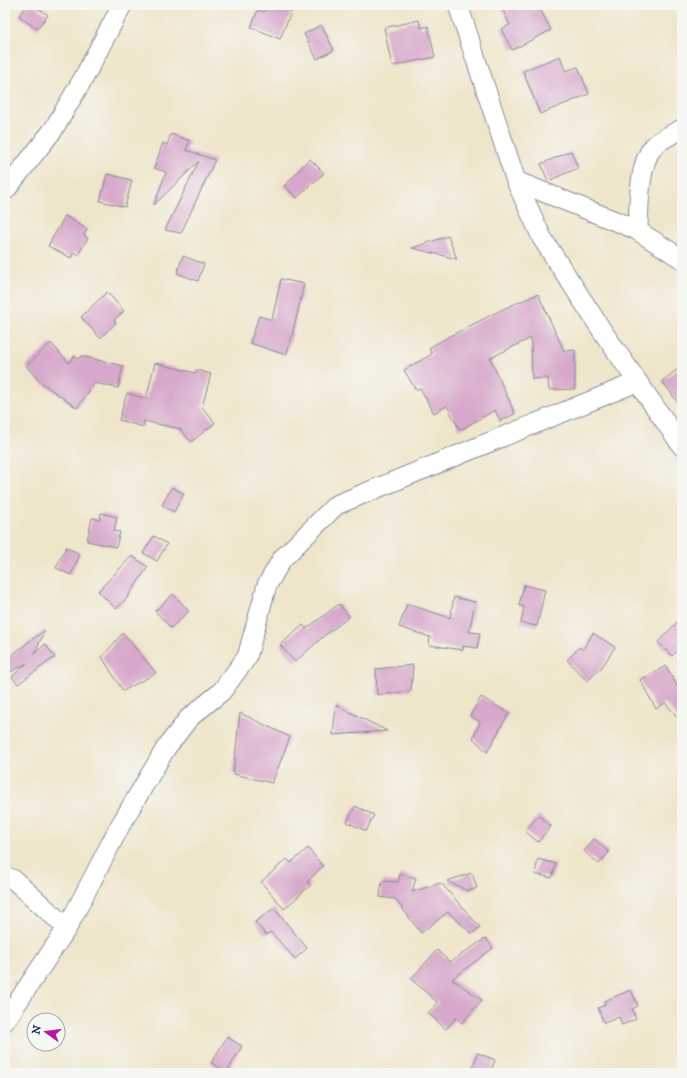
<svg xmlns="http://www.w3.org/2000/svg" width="687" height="1078" font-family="'IM FELL DW Pica',serif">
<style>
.building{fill:#d7a8cb}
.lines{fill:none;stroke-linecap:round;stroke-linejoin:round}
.minor-casing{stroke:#858a94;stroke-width:21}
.minor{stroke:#fff;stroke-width:19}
</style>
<rect width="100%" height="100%" fill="#f6f6f2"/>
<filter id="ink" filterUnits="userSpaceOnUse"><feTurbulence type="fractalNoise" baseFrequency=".025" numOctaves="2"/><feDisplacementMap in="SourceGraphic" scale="8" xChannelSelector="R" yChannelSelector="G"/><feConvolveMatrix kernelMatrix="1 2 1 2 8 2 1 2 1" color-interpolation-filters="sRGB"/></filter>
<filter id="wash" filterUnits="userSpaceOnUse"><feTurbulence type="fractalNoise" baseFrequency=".012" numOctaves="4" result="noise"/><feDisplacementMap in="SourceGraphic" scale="16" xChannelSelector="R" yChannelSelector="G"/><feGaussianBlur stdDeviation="0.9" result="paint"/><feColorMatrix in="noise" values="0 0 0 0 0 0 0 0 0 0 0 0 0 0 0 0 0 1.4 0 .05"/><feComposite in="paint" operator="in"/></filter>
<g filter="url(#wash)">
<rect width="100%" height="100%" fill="#efe5ca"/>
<g id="blocks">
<g class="building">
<polygon points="27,5 33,5 48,15 37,29 19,16"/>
<polygon points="267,5 294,5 280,39 251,27 258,10 264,12"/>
<polygon points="500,5 538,5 551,30 512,50 501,29 510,25"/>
<polygon points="419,20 421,28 428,26 435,57 392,66 384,28"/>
<polygon points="321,25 334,50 317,59 304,34"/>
<polygon points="560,56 566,71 578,67 589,94 540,114 523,71"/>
<polygon points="171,134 190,141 186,150 215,160 181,233 165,230 199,161 154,205 166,172 154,168 163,143 167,145"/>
<polygon points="571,151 578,168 548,181 541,164"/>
<polygon points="310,159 324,173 297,198 284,186"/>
<polygon points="107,174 132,180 125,207 100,201"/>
<polygon points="65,216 87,229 84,236 88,238 78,255 74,252 71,258 48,246"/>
<polygon points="448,236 457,259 412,248"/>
<polygon points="183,256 204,264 198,281 177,273"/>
<polygon points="281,279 304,284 292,336 286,355 250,343 259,316 272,320"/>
<polygon points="107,292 124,311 114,320 116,323 100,338 81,317"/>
<polygon points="538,294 564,351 575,350 575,389 549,390 548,378 532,379 531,338 490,358 515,414 500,421 495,410 460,430 447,406 434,413 420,388 416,390 404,370 432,354 429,348 446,338 503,309"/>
<polygon points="51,343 69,363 74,356 78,359 81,356 123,366 118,388 95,383 77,408 39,381 26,366"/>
<polygon points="155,363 196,373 197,370 211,374 202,407 215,423 191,442 180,429 144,421 143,427 119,420 127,393 146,399"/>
<polygon points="682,366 682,408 662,381"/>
<polygon points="172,487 184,494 174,512 162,505"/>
<polygon points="101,513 117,517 114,531 120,532 116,547 87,541 92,518 100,520"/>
<polygon points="154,536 167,544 157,561 143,553"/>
<polygon points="66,547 80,554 71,575 56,568"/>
<polygon points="132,556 148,567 127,598 116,609 98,591"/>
<polygon points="524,585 545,590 537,626 521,623 524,607 519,605"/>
<polygon points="173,594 189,611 171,628 155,611"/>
<polygon points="454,597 475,602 469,632 480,633 477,648 463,646 463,650 429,645 430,637 399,627 407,604 450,618"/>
<polygon points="339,604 349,617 324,636 295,662 280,645 303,625 306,629"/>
<polygon points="682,617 682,646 672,656 658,642"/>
<polygon points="45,630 34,655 45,644 55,657 18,684 12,677 27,663 5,675 5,660"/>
<polygon points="123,633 156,673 123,691 102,657"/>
<polygon points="593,633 615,647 602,667 587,681 567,660 580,647 583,650"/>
<polygon points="413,665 411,691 377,695 376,669"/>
<polygon points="666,666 682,695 682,722 665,703 656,709 640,680"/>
<polygon points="481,697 509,713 487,752 473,738 480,722 470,716"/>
<polygon points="336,705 387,731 333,735"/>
<polygon points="240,713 290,737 272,783 233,774"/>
<polygon points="355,806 374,815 366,831 347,822"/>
<polygon points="539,815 551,826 538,842 525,831"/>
<polygon points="594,839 609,852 599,864 584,851"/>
<polygon points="308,848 323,866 307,882 311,885 284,909 261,882 287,859 291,863"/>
<polygon points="538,859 556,864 552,878 535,874"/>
<polygon points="472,873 477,888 468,891 447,881"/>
<polygon points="400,874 416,878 412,892 441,883 480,927 472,934 448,912 421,933 395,899 380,897 382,881 398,882"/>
<polygon points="274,908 307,948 295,959 271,932 266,935 255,922"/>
<polygon points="486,938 493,948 452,979 482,1000 462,1023 456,1018 446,1029 428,1013 438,1003 411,979 437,950 450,962"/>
<polygon points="631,990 638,1006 632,1009 636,1019 622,1025 619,1017 604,1023 598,1008 605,1005 604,1001"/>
<polygon points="227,1037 242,1046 227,1072 211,1063"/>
<polygon points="478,1053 495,1060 490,1073 470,1073"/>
</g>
</g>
</g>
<g filter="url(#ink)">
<use href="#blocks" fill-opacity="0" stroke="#858a94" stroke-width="1"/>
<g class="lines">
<defs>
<g id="minor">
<polyline points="458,5 516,181 635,229 682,259"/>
<polyline points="516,181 542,238 603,332 682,446"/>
<polyline points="5,191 53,130 83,79 122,5"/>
<path d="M635,229L638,226C639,205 639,164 653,147C660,139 673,134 682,129"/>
<polyline points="5,876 14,880 67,928"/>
<polyline points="5,1021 67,928 121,824 166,748 189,718 221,692 247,657 267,585 282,559 336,505 637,382"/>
</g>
</defs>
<use href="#minor" class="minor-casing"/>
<use href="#minor" class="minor"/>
</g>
</g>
<rect width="687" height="1078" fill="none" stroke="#f6f6f2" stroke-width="20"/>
<g transform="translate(46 1032) rotate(284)"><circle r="19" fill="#f6f6f2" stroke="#9ea6b7"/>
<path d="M0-3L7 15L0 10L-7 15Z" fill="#b5179e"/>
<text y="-6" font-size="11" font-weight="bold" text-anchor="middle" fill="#1b2f5e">N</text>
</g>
</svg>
